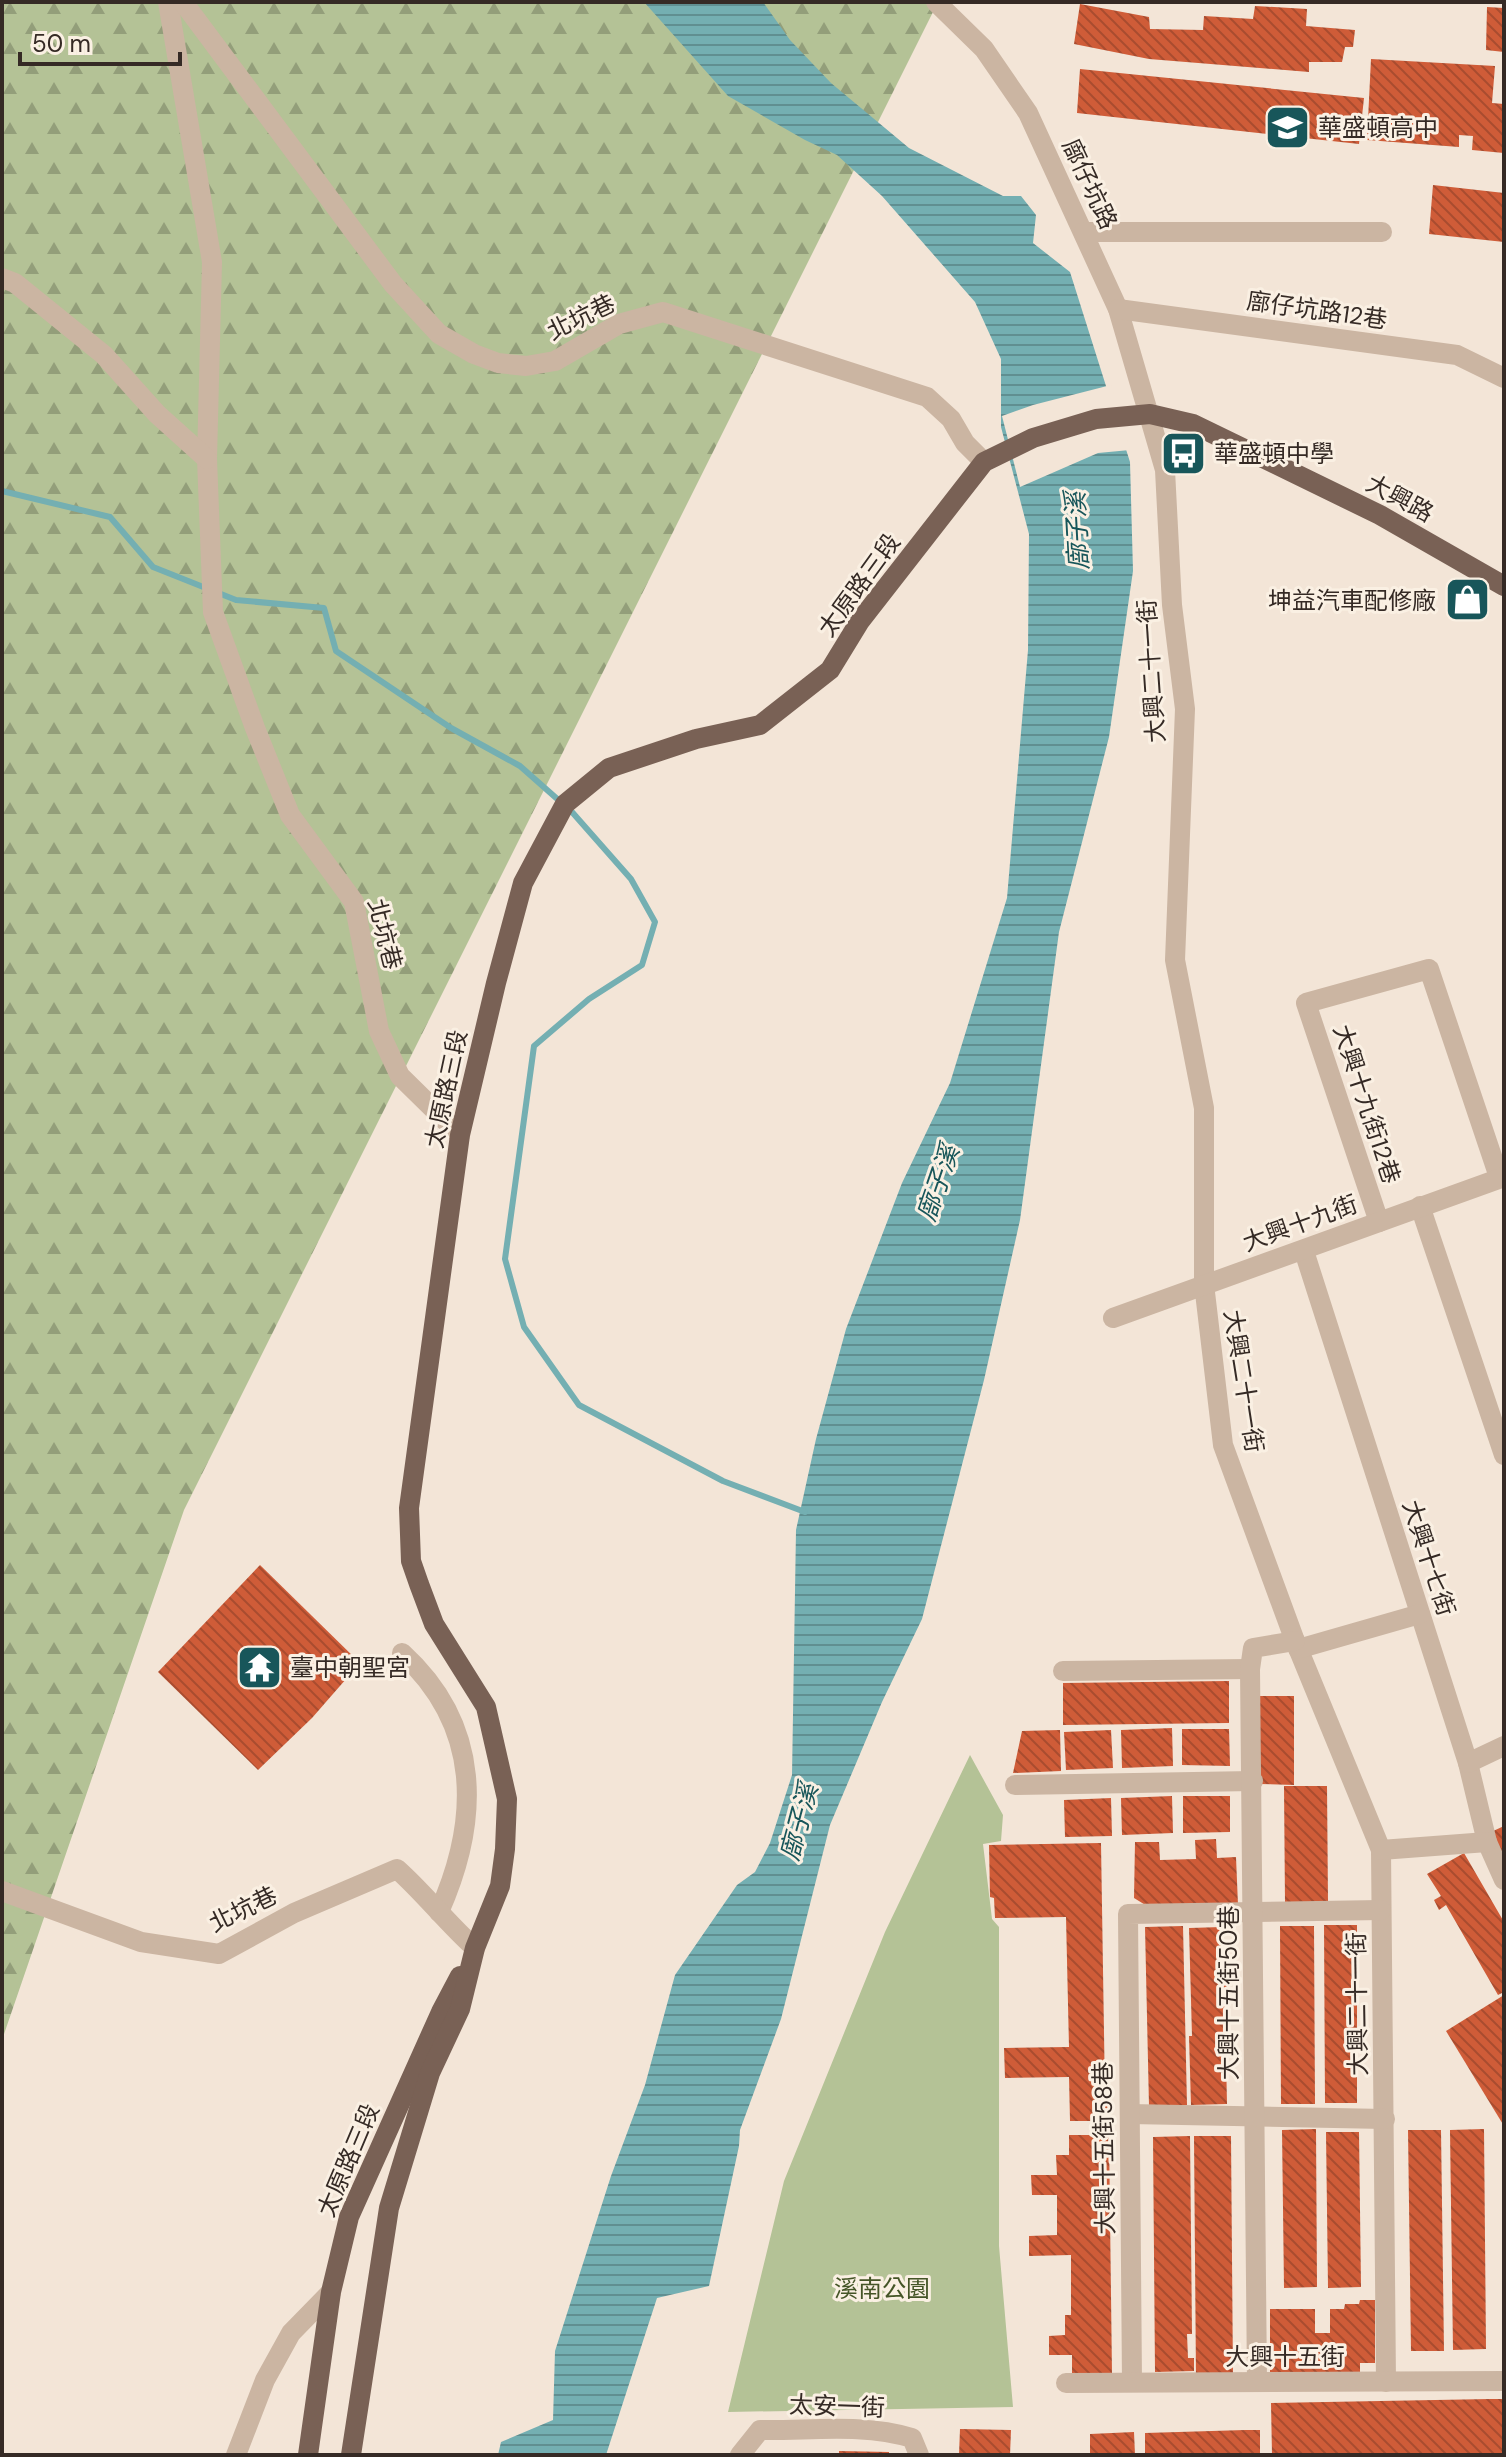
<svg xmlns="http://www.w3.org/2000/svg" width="1506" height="2457" font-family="'DM Sans','Noto Sans TC',sans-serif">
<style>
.forest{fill:url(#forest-firs)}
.park{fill:#b4c296}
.water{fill:url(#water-rules)}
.pier{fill:#f3e5d7}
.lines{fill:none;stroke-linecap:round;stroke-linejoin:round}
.stream{stroke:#74afb2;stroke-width:6}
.building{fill:url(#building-back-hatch)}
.minor{stroke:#cbb5a2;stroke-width:20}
.major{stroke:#796155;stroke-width:20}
.labels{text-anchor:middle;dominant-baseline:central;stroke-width:6;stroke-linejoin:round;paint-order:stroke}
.poi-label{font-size:24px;fill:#352a25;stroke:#faf0e3;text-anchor:start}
.street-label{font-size:24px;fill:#352a25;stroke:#faf0e3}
.park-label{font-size:24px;fill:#455527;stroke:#faf0e3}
.water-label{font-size:26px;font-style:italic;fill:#18565a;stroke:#faf0e3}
</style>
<defs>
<pattern id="forest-firs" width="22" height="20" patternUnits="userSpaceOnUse" patternTransform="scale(2)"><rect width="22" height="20" fill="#b4c296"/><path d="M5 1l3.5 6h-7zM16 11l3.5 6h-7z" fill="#939e7a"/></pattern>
<pattern id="water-rules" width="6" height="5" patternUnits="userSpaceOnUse" patternTransform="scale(2)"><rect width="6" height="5" fill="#74afb2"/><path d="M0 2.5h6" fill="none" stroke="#608f91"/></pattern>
<pattern id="building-back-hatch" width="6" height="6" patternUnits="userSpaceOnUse" patternTransform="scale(2)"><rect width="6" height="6" fill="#cf5c38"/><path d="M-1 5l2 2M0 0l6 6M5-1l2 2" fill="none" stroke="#a94c2f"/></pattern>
</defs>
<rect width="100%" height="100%" fill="#f3e5d7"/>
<polygon class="forest" points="2,2 938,2 184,1510 2,2040"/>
<polygon class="park" points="970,1755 1003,1815 1001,1841 983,1844 992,1919 999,1927 999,2246 1013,2407 728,2412 784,2181 885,1932"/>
<polygon class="water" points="644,2 763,2 790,40 831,83 909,148 1003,196 1021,196 1036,215 1033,243 1070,272 1130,462 1133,571 1109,737 1059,932 1020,1220 984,1380 922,1619 882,1702 830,1825 781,2019 740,2130 739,2146 709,2286 657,2298 606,2455 498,2455 501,2442 553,2420 555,2351 611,2176 645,2085 675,1975 737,1885 755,1872 770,1843 792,1775 796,1530 816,1439 846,1329 902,1183 950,1083 1007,898 1028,650 1029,534 1001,427 1001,359 975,302 882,196 837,155 805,140 728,96"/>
<polygon class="pier" points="1111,385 1130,450 1098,453 1020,487 1002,416 1033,405"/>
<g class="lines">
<polyline class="stream" points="2,491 110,517 153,567 236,600 324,608 336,651 451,728 520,766 572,812 631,879 655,922 642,965 589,999 534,1046 505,1259 524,1327 579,1405 723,1481 805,1512"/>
</g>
<g class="building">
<polygon points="1080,4 1149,17 1150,29 1203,30 1204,16 1253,19 1255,6 1307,9 1306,26 1355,30 1353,47 1345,47 1342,62 1309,62 1309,72 1149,59 1074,44"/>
<polygon points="1487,7 1504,8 1504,52 1486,50"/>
<polygon points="1371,59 1495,66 1492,103 1504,104 1504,153 1472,150 1473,136 1459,135 1459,147 1367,140"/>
<polygon points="1080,69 1364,98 1359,144 1077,113"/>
<polygon points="1433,185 1504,193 1504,242 1429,234"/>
<polygon points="260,1565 360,1663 312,1718 258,1770 158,1672"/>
<polygon points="1229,1681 1229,1723 1063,1725 1063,1683"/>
<polygon points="1259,1696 1294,1696 1294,1785 1259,1784"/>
<polygon points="1172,1728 1173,1766 1122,1768 1121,1730"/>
<polygon points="1182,1729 1229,1729 1230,1766 1182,1765"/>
<polygon points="1060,1730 1061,1771 1013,1773 1022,1731"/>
<polygon points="1111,1730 1113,1768 1066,1770 1064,1732"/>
<polygon points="1284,1786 1327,1786 1328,1902 1285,1903"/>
<polygon points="1172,1796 1173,1833 1122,1835 1121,1798"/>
<polygon points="1183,1796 1230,1796 1230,1832 1183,1833"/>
<polygon points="1111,1798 1112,1836 1065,1837 1064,1800"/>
<polygon points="1504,1826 1504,1864 1491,1832"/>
<polygon points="1216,1839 1217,1858 1236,1857 1238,1905 1147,1906 1134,1898 1135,1842 1159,1842 1160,1860 1196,1859 1195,1840"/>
<polygon points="1101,1843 1105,2096 1110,2096 1110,2121 1070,2121 1069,2077 1005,2078 1004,2048 1069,2047 1066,1917 995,1918 994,1898 990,1897 989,1845"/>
<polygon points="1464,1853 1504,1922 1504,1992 1498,1995 1446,1905 1439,1910 1434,1900 1441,1896 1427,1874"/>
<polygon points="1324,1925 1357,1925 1357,2103 1325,2103"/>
<polygon points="1183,1926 1187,2105 1149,2106 1145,1927"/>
<polygon points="1280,1926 1314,1926 1315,2104 1281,2104"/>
<polygon points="1222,1927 1223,1975 1228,1975 1229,2009 1225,2009 1227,2104 1191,2105 1189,2036 1192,2036 1189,1928"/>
<polygon points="1504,1995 1504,2126 1446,2031"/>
<polygon points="1316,2129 1317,2287 1284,2288 1282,2130"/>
<polygon points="1484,2129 1486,2349 1453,2350 1450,2130"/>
<polygon points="1408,2130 1441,2130 1444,2351 1411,2351"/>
<polygon points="1326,2132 1359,2132 1361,2287 1328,2288"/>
<polygon points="1069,2135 1109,2135 1112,2374 1072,2375 1072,2355 1049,2355 1049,2336 1065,2335 1065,2315 1071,2315 1071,2255 1029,2256 1029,2236 1057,2235 1057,2195 1032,2195 1031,2175 1057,2175 1056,2155 1069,2155"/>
<polygon points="1190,2136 1192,2334 1187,2334 1188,2358 1194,2358 1194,2371 1155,2372 1153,2137"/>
<polygon points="1194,2136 1231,2136 1233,2379 1196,2379"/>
<polygon points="1360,2300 1375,2300 1375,2363 1360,2363 1360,2372 1270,2372 1270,2309 1315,2309 1315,2333 1330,2333 1330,2309 1344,2309 1345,2304 1359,2304"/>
<polygon points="1490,2399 1504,2399 1504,2455 1272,2455 1271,2403"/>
<polygon points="960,2429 1011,2430 1010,2455 959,2455"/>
<polygon points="1245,2430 1260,2430 1260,2455 1145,2455 1145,2433"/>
<polygon points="1134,2432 1135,2455 1090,2455 1090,2434"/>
<polygon points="839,2451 889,2452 889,2455 839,2455"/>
</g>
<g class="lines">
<g class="minor">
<polyline points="168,2 212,262 207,459 213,612 255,728 290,815 354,902 379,1031 400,1076 460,1135"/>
<polyline points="183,2 393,284 439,334 474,354 498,363 526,366 555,361 619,324 663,312 927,397 951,419 965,443 984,462"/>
<polyline points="936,2 984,49 1028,113 1118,309 1165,470 1172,605 1185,709 1175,960 1204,1108 1204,1284 1223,1445 1295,1641 1381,1850 1386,2382"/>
<polyline points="1084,232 1382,232"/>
<polyline points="2,278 15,283 104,355 157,414 207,459"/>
<polyline points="1118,309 1457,355 1504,378"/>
<polyline points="1420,1206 1504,1455"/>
<polyline points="1379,1222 1306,1003 1429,969 1499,1177"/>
<polyline points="1304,1251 1468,1763 1487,1842 1504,1880"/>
<polyline points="1113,1318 1504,1177"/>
<polyline points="1298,1649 1420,1614"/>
<path d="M402,1653C482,1726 480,1820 439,1912"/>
<polyline points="1063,1671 1250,1669"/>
<polyline points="1468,1763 1504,1746"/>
<polyline points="1015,1785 1253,1781"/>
<polyline points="1381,1850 1487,1842"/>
<path d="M2,1891L141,1942L219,1954L294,1913L397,1869C425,1894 447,1923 475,1948"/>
<polyline points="1130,2114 1385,2119"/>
<polyline points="1132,2382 1128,1914 1381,1910"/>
<polyline points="1257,2382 1250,1669 1253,1648 1295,1641"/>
<polyline points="1066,2383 1504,2381"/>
<polyline points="236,2455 265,2380 291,2333 331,2292"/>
<path d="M740,2455L760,2430C810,2431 862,2423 912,2438L919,2455"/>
</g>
<g class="major">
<polyline points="308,2455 331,2292 349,2217 441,2012 460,1976"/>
<polyline points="351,2455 389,2208 430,2073 460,2009 475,1948 500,1886 505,1849 507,1799 486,1707 434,1624 419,1584 411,1561 409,1508 460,1135 496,983 523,883 565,804 609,768 696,739 760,725 830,670 860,621 984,462 1033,438 1096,419 1150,414 1193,424 1380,515 1504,586"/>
</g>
</g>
<defs>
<symbol id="school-square" viewBox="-11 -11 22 22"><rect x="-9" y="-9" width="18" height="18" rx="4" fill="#18565a" stroke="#faf0e3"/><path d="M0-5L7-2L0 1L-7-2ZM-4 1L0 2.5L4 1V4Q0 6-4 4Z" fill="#fff"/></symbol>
<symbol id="bus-square" viewBox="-11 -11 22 22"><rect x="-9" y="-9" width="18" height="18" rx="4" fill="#18565a" stroke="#faf0e3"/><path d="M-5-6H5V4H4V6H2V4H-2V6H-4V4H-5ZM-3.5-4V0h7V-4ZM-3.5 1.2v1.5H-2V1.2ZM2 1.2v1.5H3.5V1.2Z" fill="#fff"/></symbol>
<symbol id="shop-square" viewBox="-11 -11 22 22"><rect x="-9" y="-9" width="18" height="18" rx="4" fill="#18565a" stroke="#faf0e3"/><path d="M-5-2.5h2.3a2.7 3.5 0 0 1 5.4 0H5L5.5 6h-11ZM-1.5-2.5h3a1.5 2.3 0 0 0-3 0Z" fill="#fff"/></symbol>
<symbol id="temple-square" viewBox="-11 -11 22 22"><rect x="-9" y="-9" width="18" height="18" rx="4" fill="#18565a" stroke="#faf0e3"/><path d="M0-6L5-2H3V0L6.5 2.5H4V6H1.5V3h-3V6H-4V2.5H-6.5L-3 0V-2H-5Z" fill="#fff"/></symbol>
</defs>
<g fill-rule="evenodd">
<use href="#school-square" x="1262" y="102" width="51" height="51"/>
<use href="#bus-square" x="1158" y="428" width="51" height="51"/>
<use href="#shop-square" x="1442" y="574" width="51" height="51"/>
<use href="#temple-square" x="234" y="1642" width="51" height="51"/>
</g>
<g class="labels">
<g class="poi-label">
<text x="1318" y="127">華盛頓高中</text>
<text x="1214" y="453">華盛頓中學</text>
<text x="1436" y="600" text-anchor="end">坤益汽車配修廠</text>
<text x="290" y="1667">臺中朝聖宮</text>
</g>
<g class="street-label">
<text transform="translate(1090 184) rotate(65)">廍仔坑路</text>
<text transform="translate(1317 310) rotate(8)">廍仔坑路12巷</text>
<text transform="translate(581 317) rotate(-26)">北坑巷</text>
<text transform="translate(1400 498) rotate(28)">大興路</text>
<text transform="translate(859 585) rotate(-54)">太原路三段</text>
<text transform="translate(1151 671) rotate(-94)">大興二十一街</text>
<text transform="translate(385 934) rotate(76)">北坑巷</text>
<text transform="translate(446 1089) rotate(-78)">太原路三段</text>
<text transform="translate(1367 1104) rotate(72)">大興十九街12巷</text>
<text transform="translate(1300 1223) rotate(-20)">大興十九街</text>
<text transform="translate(1244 1381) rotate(81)">大興二十一街</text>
<text transform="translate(1429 1558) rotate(72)">大興十七街</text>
<text transform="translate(243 1909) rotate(-26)">北坑巷</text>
<text transform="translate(1228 1993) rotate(-90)">大興十五街50巷</text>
<text transform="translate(1357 2004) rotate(-91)">大興二十一街</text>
<text transform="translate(1104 2148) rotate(-91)">大興十五街58巷</text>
<text transform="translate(348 2160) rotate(-67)">太原路三段</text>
<text x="1285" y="2356">大興十五街</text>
<text transform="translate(837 2406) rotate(2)">太安一街</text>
</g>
<g class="park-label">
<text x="882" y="2288">溪南公園</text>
</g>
<g class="water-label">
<text transform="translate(1077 531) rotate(-93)">廍子溪</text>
<text transform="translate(938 1183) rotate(-71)">廍子溪</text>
<text transform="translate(799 1822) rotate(-75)">廍子溪</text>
</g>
</g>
<rect width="1506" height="2457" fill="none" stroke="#352a25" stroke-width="8"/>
<path d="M20 52v12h160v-12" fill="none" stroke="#352a25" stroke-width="4"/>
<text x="32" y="52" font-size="24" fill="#352a25" stroke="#faf0e3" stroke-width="6" paint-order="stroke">50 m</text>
</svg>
